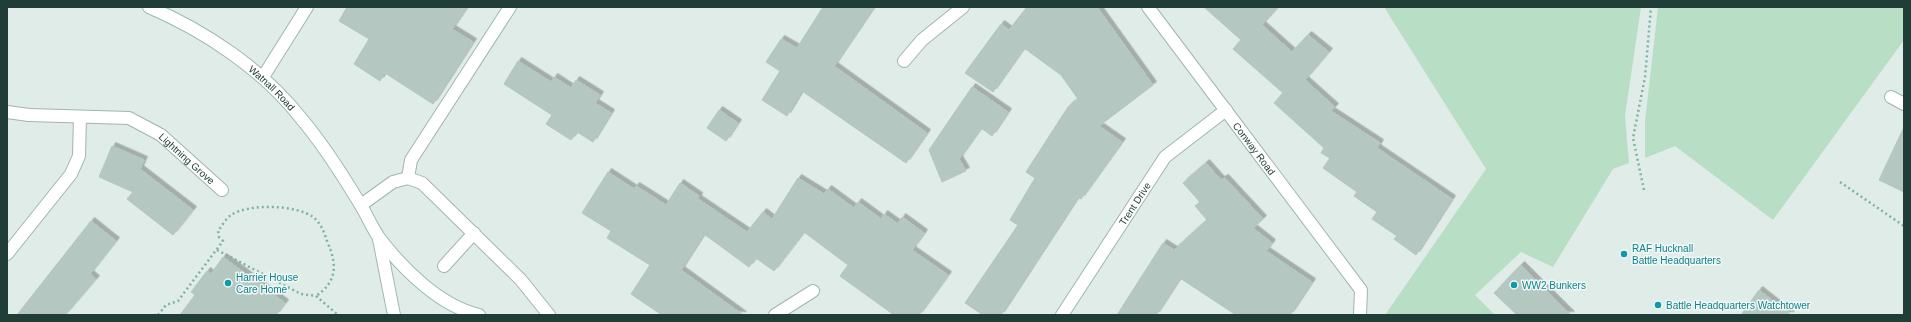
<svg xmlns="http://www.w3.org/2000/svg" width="1911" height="322" font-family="Helvetica,sans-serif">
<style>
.green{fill:#b8dec6}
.building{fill:#b5c7c1;stroke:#b2c6bf;filter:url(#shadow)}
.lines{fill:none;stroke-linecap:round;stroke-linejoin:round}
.lane-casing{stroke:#a3b4b0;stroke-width:14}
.street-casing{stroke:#a3b4b0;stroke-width:14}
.secondary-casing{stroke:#9eb8b1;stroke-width:14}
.path{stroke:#7fb1a6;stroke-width:2.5;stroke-dasharray:2 3;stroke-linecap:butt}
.lane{stroke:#fff;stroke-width:12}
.street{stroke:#fff;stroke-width:12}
.secondary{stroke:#fff;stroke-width:12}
.culture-dot{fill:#0f9aa8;stroke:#f1f8f5;stroke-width:1.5}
.labels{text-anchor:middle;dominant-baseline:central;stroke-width:3;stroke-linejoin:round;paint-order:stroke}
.street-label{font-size:10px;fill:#203d38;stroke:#f1f8f5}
.culture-label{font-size:10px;fill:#0d838f;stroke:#f1f8f5;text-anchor:start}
</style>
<defs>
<filter id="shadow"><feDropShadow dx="3.5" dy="-3.5" stdDeviation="0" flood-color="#0004"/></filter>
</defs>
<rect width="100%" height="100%" fill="#e0ece8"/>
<g class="green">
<polygon points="1384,7 1641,7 1625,116 1629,163 1613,169 1553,267 1521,252 1475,295 1495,315 1385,315 1486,169"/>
<polygon points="1658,7 1904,7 1904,40 1773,220 1675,146 1645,158 1645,122"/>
</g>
<g class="building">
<polygon points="347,7 467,7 452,29 473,42 433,104 385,73 380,81 354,64 369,39 339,21"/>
<polygon points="823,7 874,7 834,66 927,133 906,163 802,91 787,116 762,100 780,71 766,62 781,39 797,48"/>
<polygon points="1027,7 1097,7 1153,85 1099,126 1122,142 1081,199 1078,197 1001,315 983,315 965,303 1018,225 1010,220 1035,178 1026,172 1068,107 1078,99 1061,75 1024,48 993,92 965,73 1001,24 1009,30"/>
<polygon points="1204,7 1278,7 1262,25 1292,52 1308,35 1329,52 1305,80 1335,107 1331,111 1380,143 1377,148 1452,199 1416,255 1394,239 1397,236 1372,219 1377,212 1354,196 1357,192 1323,168 1330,158 1321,153 1324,148 1274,103 1283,93 1233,49 1241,40"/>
<polygon points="518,61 551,82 554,77 571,88 576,80 600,95 595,103 611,113 593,142 577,132 571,140 546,124 552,115 504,84"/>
<polygon points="972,87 1008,112 992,136 981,128 959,159 966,171 942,182 929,150"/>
<polygon points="719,110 738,123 726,141 707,128"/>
<polygon points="1904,127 1904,192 1879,180"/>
<polygon points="112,146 144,160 140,169 193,210 173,235 127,199 133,192 99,177"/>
<polygon points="1206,163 1221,180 1225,178 1263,219 1253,228 1272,243 1266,251 1312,282 1290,315 1236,315 1180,278 1156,315 1117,315 1163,243 1174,250 1207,220 1195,206 1200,202 1183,183"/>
<polygon points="608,172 634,189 636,186 666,205 680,183 699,196 698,199 747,232 763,212 772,219 798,178 824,194 828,189 854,208 858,202 881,219 884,214 898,224 902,217 924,233 912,250 948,275 919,315 894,315 840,276 848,265 804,232 774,271 756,258 749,267 704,234 681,270 743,315 662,315 631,294 650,265 607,238 611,231 582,213"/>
<polygon points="91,221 116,241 90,274 96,279 65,315 17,315"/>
<polygon points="223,257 285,303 276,315 180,315 195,295 191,292 207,271 211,274"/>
<polygon points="1521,265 1571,315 1517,315 1494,293"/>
<polygon points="1759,290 1791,315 1741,315"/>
</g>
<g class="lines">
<defs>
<g id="lane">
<polyline points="7,112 29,115"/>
<path id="s1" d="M161,135L222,190"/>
<polyline points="408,178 411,160 510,7"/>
<polyline points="444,266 474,233"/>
</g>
<g id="street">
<path id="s2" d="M1148,7L1361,290L1360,315"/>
<polyline points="904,61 922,40 963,7"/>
<polyline points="263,77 307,7"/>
<polyline points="1891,97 1904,104"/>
<polyline points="29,115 129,118 161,135"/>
<polyline points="361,205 393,182 408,178 422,183 521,280 549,315"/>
<polyline points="7,254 71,174 79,156 80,117"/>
<polyline points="775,315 813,291"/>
<path id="s3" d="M1062,315L1165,157L1226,110"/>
</g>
<g id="secondary">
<path id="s4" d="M149,7C205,31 262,69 300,117C323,144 342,174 360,204C367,215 372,228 380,239C403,269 440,306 479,315"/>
<polyline points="379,239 394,315"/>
</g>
</defs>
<use href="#lane" class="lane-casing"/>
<use href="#street" class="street-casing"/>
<use href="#secondary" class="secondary-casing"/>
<g class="path">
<polyline points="1840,182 1904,226"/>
<polyline points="1644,190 1633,138 1645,77 1651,7"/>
<polyline points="217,250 301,294 316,296 338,315"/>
<path d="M158,315L166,305L178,301L223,241L219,237L218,231C222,226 226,218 231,215C249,203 297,205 313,217C321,223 324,232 327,241C337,264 338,281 316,296"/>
</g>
<use href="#lane" class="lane"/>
<use href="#street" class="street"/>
<use href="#secondary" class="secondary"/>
</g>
<g class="culture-dot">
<circle cx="1624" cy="254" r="4"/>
<circle cx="228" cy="283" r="4"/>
<circle cx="1514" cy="285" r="4"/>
<circle cx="1658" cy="305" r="4"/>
</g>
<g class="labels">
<g class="street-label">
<text stroke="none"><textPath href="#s4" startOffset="148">Watnall Road</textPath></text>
<text stroke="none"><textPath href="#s2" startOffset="177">Conway Road</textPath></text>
<text stroke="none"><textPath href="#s1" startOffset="35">Lightning Grove</textPath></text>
<text stroke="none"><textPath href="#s3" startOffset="133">Trent Drive</textPath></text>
</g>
<g class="culture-label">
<text x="1632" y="248">RAF Hucknall<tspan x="1632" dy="12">Battle Headquarters</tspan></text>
<text x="236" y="277">Harrier House<tspan x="236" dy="12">Care Home</tspan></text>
<text x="1522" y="285">WW2 Bunkers</text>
<text x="1666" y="305">Battle Headquarters Watchtower</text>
</g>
</g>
<rect width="1911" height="322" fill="none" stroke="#203d38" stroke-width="16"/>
</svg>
